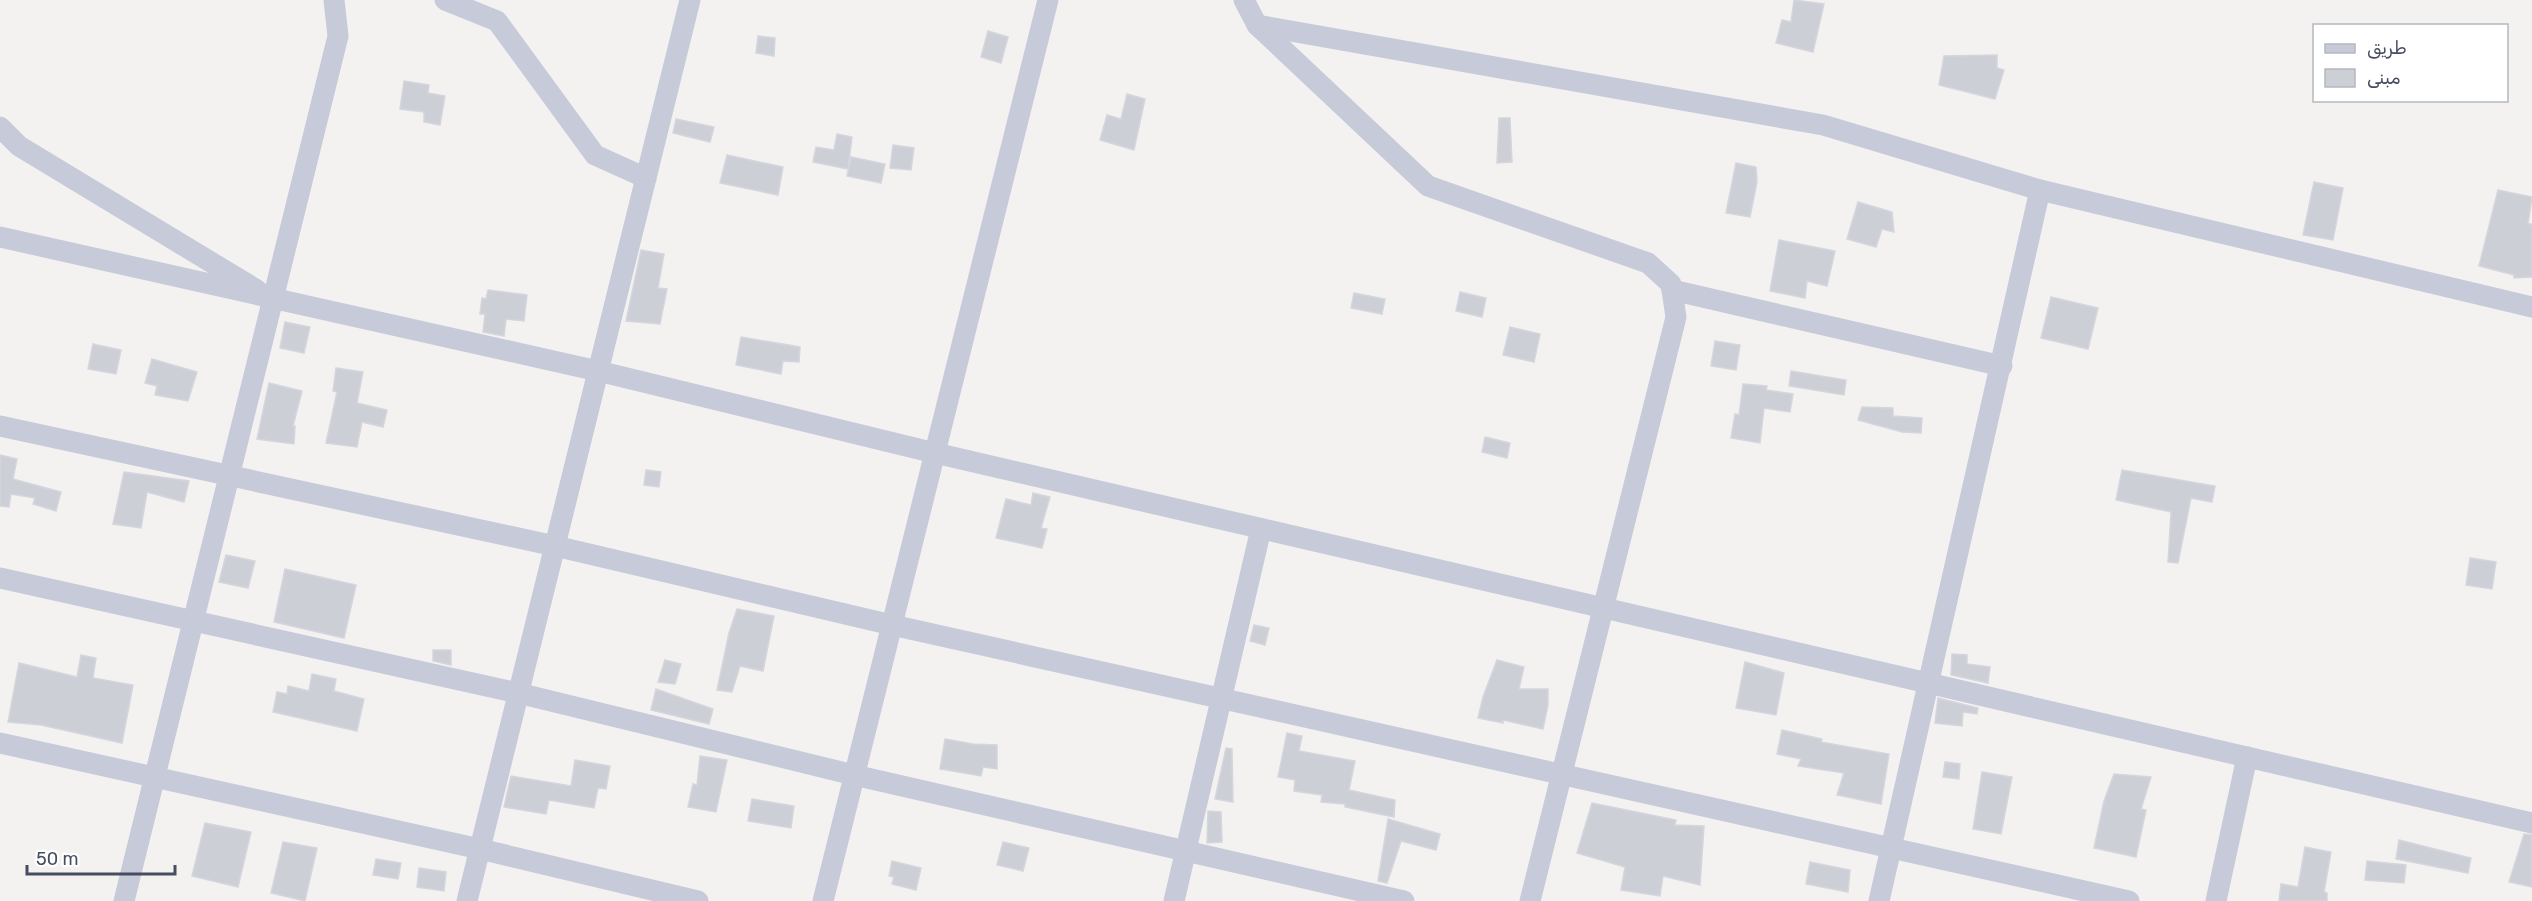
<svg xmlns="http://www.w3.org/2000/svg" width="2532" height="901" font-family="Rubik,Vazirmatn,sans-serif">
<style>
.building{fill:#cdcfd7;stroke:#d5d5dd;stroke-width:1.5}
.lines{fill:none;stroke-linecap:round;stroke-linejoin:round}
.minor{stroke:#c7cbd9;stroke-width:21}
</style>
<rect width="100%" height="100%" fill="#f4f2f1"/>
<g class="building">
<polygon points="1794,0 1824,4 1813,52 1776,43 1782,20 1791,22"/>
<polygon points="988,31 1008,37 1001,63 981,57"/>
<polygon points="758,36 775,38 774,56 756,53"/>
<polygon points="1997,55 1997,68 2004,70 1995,99 1939,85 1944,56"/>
<polygon points="404,81 429,85 428,93 445,96 440,125 424,122 424,112 400,109"/>
<polygon points="1127,94 1145,99 1134,150 1100,140 1107,115 1121,119"/>
<polygon points="1499,118 1510,118 1512,162 1497,163"/>
<polygon points="676,119 714,127 710,142 673,133"/>
<polygon points="837,134 852,137 848,169 813,162 816,147 834,150"/>
<polygon points="893,145 914,148 911,170 890,168"/>
<polygon points="727,155 783,167 778,195 720,183"/>
<polygon points="851,157 885,164 881,183 847,176"/>
<polygon points="1736,163 1756,167 1757,182 1750,217 1726,213"/>
<polygon points="2314,182 2343,188 2333,240 2303,235"/>
<polygon points="2498,190 2532,197 2528,224 2532,224 2532,277 2514,278 2514,275 2479,266"/>
<polygon points="1858,202 1892,212 1894,232 1882,229 1876,247 1847,239"/>
<polygon points="1779,240 1835,251 1827,286 1807,281 1805,298 1770,291"/>
<polygon points="641,250 664,254 658,288 667,289 660,324 626,321"/>
<polygon points="488,290 527,295 524,321 506,319 504,336 483,332 485,314 480,314 482,298 486,299"/>
<polygon points="1460,292 1486,298 1482,317 1456,311"/>
<polygon points="1354,293 1385,299 1382,314 1351,308"/>
<polygon points="2051,297 2098,308 2088,349 2041,338"/>
<polygon points="285,322 310,327 304,353 280,348"/>
<polygon points="1510,327 1540,334 1534,362 1503,355"/>
<polygon points="741,337 800,347 799,362 783,361 781,374 736,365"/>
<polygon points="1715,341 1740,345 1736,370 1711,366"/>
<polygon points="93,344 121,350 116,374 88,369"/>
<polygon points="152,359 197,372 188,401 155,395 157,386 145,383"/>
<polygon points="336,368 363,372 357,403 387,410 383,427 362,422 357,447 326,443 337,392 333,391"/>
<polygon points="1791,371 1846,380 1844,395 1789,386"/>
<polygon points="269,383 302,391 293,426 295,426 294,444 257,439"/>
<polygon points="1743,384 1767,386 1766,390 1793,394 1790,412 1764,408 1760,443 1731,438 1735,414 1739,415"/>
<polygon points="1862,407 1893,408 1893,416 1922,418 1921,433 1902,432 1858,420"/>
<polygon points="1485,437 1510,443 1507,458 1482,452"/>
<polygon points="0,455 17,459 13,479 61,492 56,511 33,504 35,498 11,494 9,507 0,506"/>
<polygon points="646,470 661,472 659,487 644,485"/>
<polygon points="2122,470 2215,486 2212,502 2191,498 2178,563 2168,562 2171,512 2116,500"/>
<polygon points="124,472 189,481 184,502 147,492 141,528 113,524"/>
<polygon points="1033,493 1050,497 1041,528 1047,529 1042,548 996,538 1006,499 1031,505"/>
<polygon points="226,555 255,561 248,588 219,582"/>
<polygon points="2470,558 2496,562 2492,589 2466,585"/>
<polygon points="285,569 356,585 344,638 274,622"/>
<polygon points="737,609 774,616 763,671 740,666 732,692 717,690 729,633"/>
<polygon points="1254,625 1269,628 1265,645 1250,641"/>
<polygon points="433,650 451,650 451,665 433,661"/>
<polygon points="1952,654 1967,655 1967,664 1990,667 1988,683 1951,675"/>
<polygon points="81,655 96,658 93,678 133,685 122,743 41,725 8,722 19,663 77,677"/>
<polygon points="665,660 681,664 675,684 658,682"/>
<polygon points="1497,660 1524,667 1519,689 1548,689 1548,705 1543,729 1503,720 1503,723 1478,718 1483,697"/>
<polygon points="1745,662 1784,673 1776,715 1736,708"/>
<polygon points="312,674 336,679 334,691 364,699 357,731 273,712 277,692 287,694 288,686 309,691"/>
<polygon points="656,689 713,709 709,724 651,710"/>
<polygon points="1938,698 1978,708 1977,714 1963,712 1962,726 1935,723"/>
<polygon points="1782,730 1822,739 1821,742 1889,754 1881,804 1837,795 1844,773 1798,766 1801,759 1777,754"/>
<polygon points="1287,733 1302,736 1299,751 1355,761 1349,790 1395,800 1394,817 1345,807 1345,804 1321,802 1322,795 1294,791 1295,780 1278,777"/>
<polygon points="945,739 973,744 997,745 997,769 983,767 981,776 940,769"/>
<polygon points="1226,748 1232,749 1233,802 1215,799"/>
<polygon points="700,756 727,760 716,812 688,807 693,784 697,785"/>
<polygon points="575,760 610,766 606,789 598,788 594,808 549,800 546,814 504,807 511,776 571,786"/>
<polygon points="1945,762 1960,764 1959,779 1943,777"/>
<polygon points="1982,772 2012,777 2001,834 1973,829"/>
<polygon points="2114,774 2151,777 2141,809 2146,810 2136,857 2094,848 2104,801"/>
<polygon points="752,799 794,806 791,828 748,821"/>
<polygon points="1592,803 1676,820 1675,825 1704,826 1700,885 1663,876 1660,896 1621,890 1625,867 1577,853"/>
<polygon points="1208,811 1221,812 1222,842 1207,843"/>
<polygon points="1388,819 1440,834 1436,850 1401,841 1387,883 1378,881"/>
<polygon points="205,823 251,832 238,887 192,876"/>
<polygon points="2524,834 2532,835 2532,887 2509,882"/>
<polygon points="2399,840 2471,858 2468,873 2396,859"/>
<polygon points="283,842 317,848 305,901 271,893"/>
<polygon points="1003,842 1029,848 1023,871 997,865"/>
<polygon points="2305,847 2331,852 2324,892 2327,893 2327,901 2279,901 2281,884 2298,887"/>
<polygon points="376,859 401,863 398,879 373,875"/>
<polygon points="892,861 921,868 916,890 892,884 894,877 889,876"/>
<polygon points="2367,861 2406,865 2404,883 2365,880"/>
<polygon points="1810,862 1850,870 1848,892 1806,884"/>
<polygon points="419,868 446,872 444,891 417,887"/>
</g>
<g class="lines">
<g class="minor">
<polyline points="445,0 497,21 595,155 646,178"/>
<polyline points="1244,0 1257,25 1428,186 1648,263 1671,284 1676,317 1530,901"/>
<polyline points="1257,25 1823,125 2040,190 1879,901"/>
<polyline points="0,127 19,146 257,290"/>
<polyline points="2040,190 2532,307"/>
<polyline points="0,237 598,371 935,453 2532,823"/>
<polyline points="1672,290 2002,366"/>
<polyline points="0,426 555,546 892,625 2129,901"/>
<polyline points="0,578 518,693 854,775 1404,901"/>
<polyline points="0,743 480,849 698,901"/>
<polyline points="124,901 338,36 334,0"/>
<polyline points="467,901 690,0"/>
<polyline points="823,901 1048,0"/>
<polyline points="1174,901 1261,529"/>
<polyline points="2216,901 2247,757"/>
</g>
</g>
<rect x="2313" y="24" width="195" height="78" fill="#ffffff" stroke="#b5b8bf" stroke-width="1.5"/>
<rect x="2325" y="44" width="30" height="9" fill="#c7cbd9" stroke="#b5b8bf" stroke-width="1.5"/>
<text x="2367" y="54" font-size="18" fill="#474d60">طريق</text>
<rect x="2325" y="69" width="30" height="18" fill="#cdcfd7" stroke="#b5b8bf" stroke-width="1.5"/>
<text x="2367" y="84" font-size="18" fill="#474d60">مبنى</text>
<path d="M27 865v9h148v-9" fill="none" stroke="#474d60" stroke-width="3"/>
<text x="36" y="865" font-size="18" fill="#474d60" stroke="#ffffff" stroke-width="4.5" paint-order="stroke">50 m</text>
</svg>
